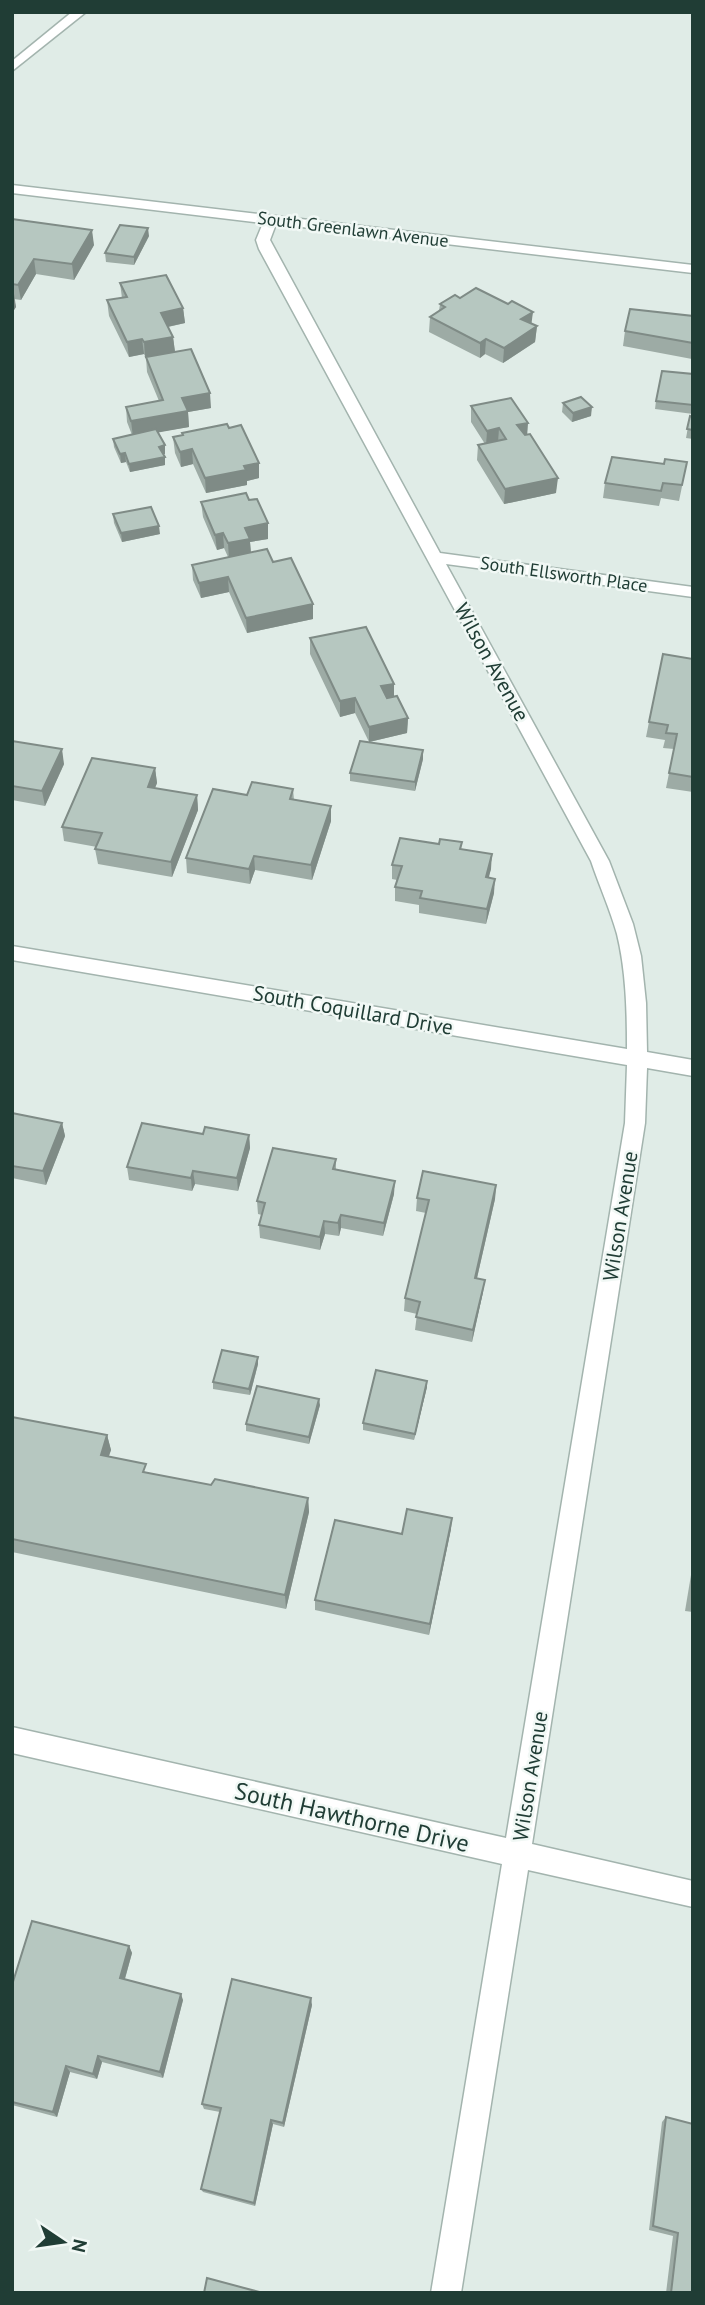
<svg xmlns="http://www.w3.org/2000/svg" width="705" height="2305" font-family="'PT Sans',sans-serif">
<style>
.lines{fill:none;stroke-linecap:round;stroke-linejoin:round}
.minor-casing{stroke:#a3b4ae;stroke-width:3}
.minor{fill:#fff;fill-rule:evenodd}
.wall{fill:#9daba5}
.shaded-wall{fill:#7f8b86}
.building{fill:#b6c7c0;stroke:#7f8b86;stroke-width:2}
.labels{text-anchor:middle;dominant-baseline:central;stroke-width:5;stroke-linejoin:round;paint-order:stroke}
.far-street-label{font-size:18px;fill:#203d35;stroke:#f1f8f5}
.street-label{font-size:21px;fill:#203d35;stroke:#f1f8f5}
.near-street-label{font-size:24px;fill:#203d35;stroke:#f1f8f5}
</style>
<rect width="100%" height="100%" fill="#e0ece7"/>
<g class="lines">
<defs>
<g id="minor">
<polygon points="72,12 86,12 12,71 12,61"/>
<path d="M12,185L693,265V273L276,224L270,240L440,553L693,587V597L446,564L609,861L633,924L641,956L646,1003L647,1052L693,1060V1076L647,1068L645,1123L532,1844L693,1881V1907L528,1870L461,2293H431L502,1864L12,1753V1727L506,1838L625,1123L627,1065L12,960V946L627,1049C627,1010 626,971 617,934C610,909 599,885 591,861L259,249L256,240L263,223L12,193Z"/>
</g>
</defs>
<use href="#minor" class="minor-casing"/>
<use href="#minor" class="minor"/>
</g>
<g class="wall">
<polygon points="12,219 94,245 74,280 36,274 21,300 14,299 16,307 12,313"/>
<polygon points="149,236 134,265 106,262 105,253"/>
<polygon points="120,283 183,308 185,323 168,327 173,337 175,352 211,408 188,412 189,427 158,432 165,454 163,454 165,465 130,472 126,462 121,463 114,447 113,439 132,435 127,422 126,407 159,401 147,372 146,357 144,354 129,357 109,316 107,300 122,298"/>
<polygon points="460,298 537,326 535,342 503,363 485,354 480,358 429,332 430,317 439,311 440,304"/>
<polygon points="693,316 692,359 623,346 625,331"/>
<polygon points="693,374 693,414 655,409 656,401"/>
<polygon points="563,403 591,416 572,422 562,412"/>
<polygon points="471,406 527,435 556,493 504,504 477,460 478,445 485,444 471,422"/>
<polygon points="690,416 693,417 693,439 686,438"/>
<polygon points="182,433 259,478 247,481 247,485 206,493 193,464 181,467 175,453 173,437 182,435"/>
<polygon points="687,462 679,501 661,498 659,506 603,498 605,483 664,464"/>
<polygon points="249,500 268,523 268,539 250,542 251,553 273,562 313,604 313,619 247,633 229,592 201,598 193,580 192,565 228,557 224,548 217,550 203,517 201,502"/>
<polygon points="113,514 160,534 122,542 114,523"/>
<polygon points="310,638 394,696 408,718 407,733 369,742 355,713 340,717 310,654"/>
<polygon points="693,659 693,792 666,788 674,749 663,748 665,740 646,737 649,722"/>
<polygon points="12,741 64,764 45,806 12,800"/>
<polygon points="423,750 423,759 415,791 350,781 350,773"/>
<polygon points="155,768 157,783 155,788 197,795 198,810 172,877 98,864 95,849 97,847 64,841 62,827"/>
<polygon points="293,789 294,800 331,806 331,821 312,880 255,870 250,884 187,873 186,858 247,795"/>
<polygon points="462,842 461,849 491,869 488,878 494,893 486,924 419,913 419,905 395,901 395,887 397,880 392,879 392,865 439,844"/>
<polygon points="12,1113 62,1123 65,1136 46,1185 12,1178"/>
<polygon points="249,1135 250,1148 238,1191 195,1184 192,1191 129,1180 127,1167"/>
<polygon points="336,1159 336,1170 394,1194 383,1236 341,1228 339,1236 325,1234 320,1250 260,1238 259,1225 262,1215 258,1214 257,1201"/>
<polygon points="496,1185 495,1199 477,1278 483,1292 472,1342 415,1330 417,1314 404,1311 405,1298 426,1213 416,1211 417,1198"/>
<polygon points="258,1357 258,1364 250,1395 213,1389 213,1382"/>
<polygon points="427,1381 427,1387 414,1440 363,1430 363,1423"/>
<polygon points="320,1405 309,1444 246,1431 246,1424"/>
<polygon points="12,1417 107,1435 111,1450 109,1456 148,1473 211,1485 308,1498 309,1512 286,1609 12,1552"/>
<polygon points="451,1529 429,1635 315,1610 315,1600 402,1534"/>
<polygon points="693,1563 693,1612 685,1611"/>
<polygon points="129,1946 132,1953 125,1979 183,2000 163,2078 102,2062 97,2079 70,2072 57,2117 12,2105 12,1985"/>
<polygon points="312,2005 284,2127 273,2124 255,2206 203,2192 201,2189 220,2112 204,2109 202,2104"/>
<polygon points="666,2117 693,2293 666,2293 673,2236 649,2230 662,2122"/>
</g>
<g class="shaded-wall">
<polygon points="148,228 149,236 134,265 134,257"/>
<polygon points="92,230 94,245 74,280 72,264"/>
<polygon points="34,259 36,274 21,300 18,285"/>
<polygon points="13,287 16,307 12,313 12,288"/>
<polygon points="183,308 185,323 162,328 161,313"/>
<polygon points="533,312 531,327 521,319"/>
<polygon points="537,326 535,342 503,363 504,348"/>
<polygon points="173,337 175,352 145,358 144,342"/>
<polygon points="142,339 144,354 129,357 127,342"/>
<polygon points="486,339 485,354 480,358 480,343"/>
<polygon points="210,393 211,408 188,412 189,427 133,437 131,421 182,398"/>
<polygon points="592,407 591,416 572,422 573,413"/>
<polygon points="528,423 527,438 517,425"/>
<polygon points="499,428 498,443 486,446 487,431"/>
<polygon points="165,445 165,454 160,455 159,447"/>
<polygon points="192,449 193,464 181,467 180,452"/>
<polygon points="125,453 126,462 121,463 120,454"/>
<polygon points="165,457 165,465 130,472 129,464"/>
<polygon points="259,463 259,478 247,481 247,485 206,493 205,478 244,466"/>
<polygon points="558,478 556,493 504,504 505,489"/>
<polygon points="268,523 268,539 250,542 251,554 229,559 228,543 245,528"/>
<polygon points="159,526 160,534 122,542 121,533"/>
<polygon points="223,533 224,548 217,550 215,535"/>
<polygon points="228,577 229,592 201,598 199,583"/>
<polygon points="313,604 313,619 247,633 246,618"/>
<polygon points="394,684 394,699 381,702 381,686"/>
<polygon points="355,698 355,713 340,717 340,701"/>
<polygon points="408,718 407,733 369,742 369,727"/>
<polygon points="62,749 64,764 45,806 42,791"/>
<polygon points="423,750 423,759 415,791 415,782"/>
<polygon points="155,768 157,783 149,802 148,787"/>
<polygon points="197,795 198,810 172,877 171,862"/>
<polygon points="331,806 331,821 312,880 311,865"/>
<polygon points="492,854 491,869 485,892 486,877"/>
<polygon points="254,856 255,870 250,884 249,869"/>
<polygon points="495,879 494,893 486,924 487,909"/>
<polygon points="62,1123 65,1136 46,1185 43,1171"/>
<polygon points="249,1135 250,1148 238,1191 237,1178"/>
<polygon points="193,1171 195,1184 192,1191 191,1178"/>
<polygon points="395,1181 394,1194 383,1236 384,1223"/>
<polygon points="496,1185 495,1199 474,1291 475,1278"/>
<polygon points="341,1215 341,1228 339,1236 338,1223"/>
<polygon points="324,1221 325,1234 320,1250 320,1237"/>
<polygon points="485,1280 483,1292 472,1342 473,1330"/>
<polygon points="258,1357 258,1364 250,1395 249,1389"/>
<polygon points="427,1381 427,1387 414,1440 415,1434"/>
<polygon points="319,1399 320,1405 309,1444 309,1437"/>
<polygon points="107,1435 111,1450 104,1469 101,1455"/>
<polygon points="308,1498 309,1512 286,1609 285,1595"/>
<polygon points="452,1518 451,1529 429,1635 430,1624"/>
<polygon points="129,1946 132,1953 123,1985 120,1978"/>
<polygon points="181,1994 183,2000 163,2078 160,2072"/>
<polygon points="311,1998 312,2005 284,2127 283,2123"/>
<polygon points="98,2056 102,2062 97,2079 93,2074"/>
<polygon points="66,2066 70,2072 57,2117 53,2112"/>
<polygon points="271,2120 273,2124 255,2206 254,2203"/>
</g>
<g class="building">
<polygon points="12,219 92,230 72,264 34,259 18,285 12,284"/>
<polygon points="120,225 148,228 134,257 105,253"/>
<polygon points="166,275 183,308 161,313 173,337 144,342 142,339 127,342 107,300 127,297 120,283"/>
<polygon points="476,288 508,304 512,301 533,312 521,319 537,326 504,348 486,339 480,343 430,317 445,307 440,304 455,295 460,298"/>
<polygon points="630,309 693,316 693,343 625,331"/>
<polygon points="191,349 210,393 182,398 188,411 131,421 126,407 163,400 146,357"/>
<polygon points="662,371 693,374 693,405 656,401"/>
<polygon points="581,397 592,407 573,413 563,403"/>
<polygon points="511,398 528,423 517,425 525,435 530,434 558,478 505,489 478,445 506,439 499,428 487,431 471,406"/>
<polygon points="690,416 693,417 693,430 687,429"/>
<polygon points="227,424 229,428 241,425 259,463 244,466 246,470 205,478 192,449 180,452 173,437 183,435 182,433"/>
<polygon points="156,429 165,445 159,447 165,457 129,464 125,453 120,454 113,439"/>
<polygon points="612,457 664,464 665,459 687,462 682,485 663,483 661,491 605,483"/>
<polygon points="246,493 249,500 257,499 268,523 245,528 250,539 228,543 223,533 215,535 201,502"/>
<polygon points="151,507 159,526 121,533 113,514"/>
<polygon points="267,549 273,562 291,558 313,604 246,618 228,577 199,583 192,565"/>
<polygon points="366,627 394,684 381,686 387,698 397,696 408,718 369,727 355,698 340,701 310,638"/>
<polygon points="663,654 693,659 693,777 669,773 677,734 666,733 668,725 649,722"/>
<polygon points="12,741 62,749 42,791 12,786"/>
<polygon points="360,741 423,750 415,782 350,773"/>
<polygon points="92,758 155,768 148,787 197,795 171,862 95,849 102,833 62,827"/>
<polygon points="252,782 293,789 290,799 331,806 311,865 254,856 249,869 186,858 213,789 247,795"/>
<polygon points="400,838 439,844 440,839 462,842 460,849 492,854 486,877 495,879 487,909 420,898 422,891 395,887 402,866 392,865"/>
<polygon points="12,1113 62,1123 43,1171 12,1166"/>
<polygon points="142,1123 203,1134 205,1127 249,1135 237,1178 193,1171 191,1178 127,1167"/>
<polygon points="273,1148 336,1159 333,1169 395,1181 384,1223 341,1215 338,1223 324,1221 320,1237 259,1225 265,1203 257,1201"/>
<polygon points="423,1171 496,1185 475,1278 485,1280 473,1330 416,1317 420,1302 405,1298 429,1200 417,1198"/>
<polygon points="222,1350 258,1357 249,1389 213,1382"/>
<polygon points="376,1370 427,1381 415,1434 363,1423"/>
<polygon points="257,1386 319,1399 309,1437 246,1424"/>
<polygon points="12,1417 107,1435 101,1455 146,1464 143,1472 211,1485 215,1479 308,1498 285,1595 12,1539"/>
<polygon points="407,1509 452,1518 430,1624 315,1600 335,1520 402,1534"/>
<polygon points="32,1921 129,1946 120,1978 181,1994 160,2072 98,2056 93,2074 66,2066 53,2112 12,2102 12,1985"/>
<polygon points="232,1979 311,1998 283,2123 271,2120 254,2203 201,2189 221,2108 202,2104"/>
<polygon points="666,2117 693,2124 693,2293 671,2293 678,2233 653,2226"/>
<polygon points="207,2278 263,2293 204,2293"/>
</g>
<g class="labels">
<g class="far-street-label">
<text transform="translate(353 229) rotate(7)">South Greenlawn Avenue</text>
<text transform="translate(564 574) rotate(8)">South Ellsworth Place</text>
</g>
<g class="street-label">
<text transform="translate(492 662) rotate(61)">Wilson Avenue</text>
<text transform="translate(353 1010) rotate(10)">South Coquillard Drive</text>
<text transform="translate(620 1216) rotate(-81)">Wilson Avenue</text>
<text transform="translate(530 1776) rotate(-81)">Wilson Avenue</text>
</g>
<g class="near-street-label">
<text transform="translate(352 1817) rotate(13)">South Hawthorne Drive</text>
</g>
</g>
<rect width="705" height="2305" fill="none" stroke="#203d35" stroke-width="28"/>
<g transform="translate(63 2242) rotate(103)" stroke="#f1f8f5" stroke-width="5" paint-order="stroke">
<path d="M0-5L12 26L0 18L-12 26Z" fill="#203d35"/>
<text y="-10" font-size="19" font-weight="bold" text-anchor="middle" fill="#203d35">N</text>
</g>
</svg>
